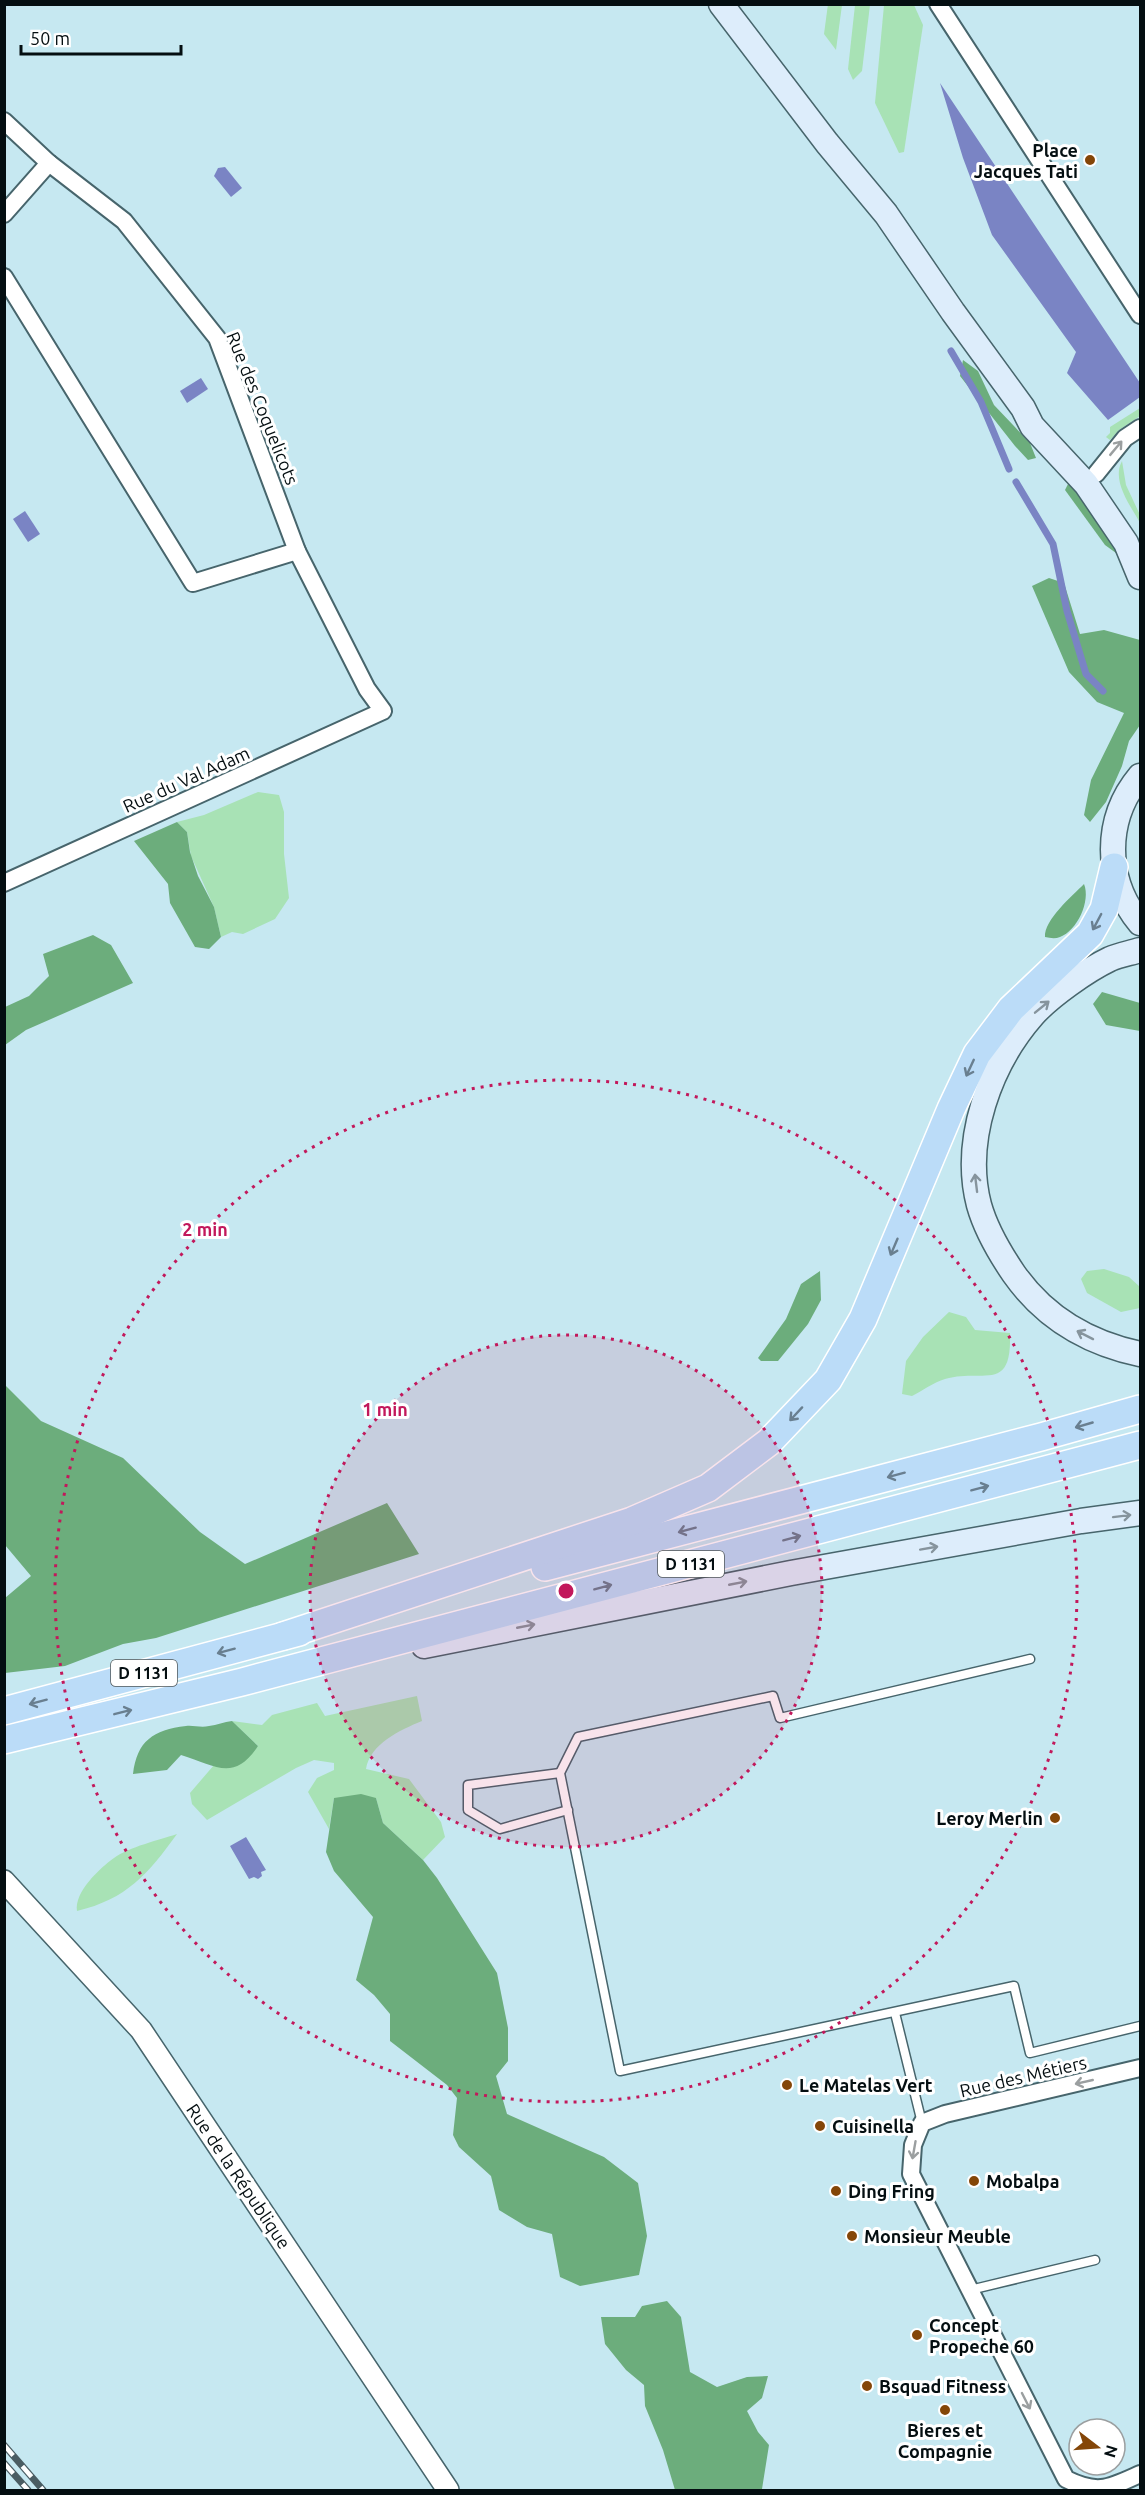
<svg xmlns="http://www.w3.org/2000/svg" width="1145" height="2495" font-family="Ubuntu,sans-serif">
<style>
.green{fill:#a8e2b5}
.forest{fill:#6cad7c}
.water{fill:#7a84c4}
.lines{fill:none;stroke-linecap:round;stroke-linejoin:round}
.stream{stroke:#7a84c4;stroke-width:7}
.service-casing{stroke:#47656c;stroke-width:11}
.minor-casing{stroke:#47656c;stroke-width:20}
.tertiary-casing{stroke:#47656c;stroke-width:24}
.secondary-casing{stroke:#47656c;stroke-width:27}
.primary-casing{stroke:#fff;stroke-width:30}
.service{stroke:#fff;stroke-width:8}
.minor{stroke:#fff;stroke-width:16}
.tertiary{stroke:#fff;stroke-width:21}
.secondary{stroke:#ddedfb;stroke-width:24}
.primary{stroke:#bbdcf8;stroke-width:27}
.rail-casing{stroke:#4b5d63;stroke-width:7}
.rail{stroke:#fff;stroke-width:4.5;stroke-dasharray:14;stroke-linecap:butt}
.oneway{stroke:#9b9fa0}
.oneway2{stroke:#697f90}
.oneway3{stroke:#86949d}
.ring{fill:none;stroke:#c2185b;stroke-width:3;stroke-dasharray:3 6}
.poi-dot{fill:#844608;stroke:#fff;stroke-width:2}
.labels{text-anchor:middle;dominant-baseline:central;stroke-width:6;stroke-linejoin:round;paint-order:stroke}
.shield{fill:#fff;stroke:#4f5658;stroke-width:1.5}
.shield-label{font-size:16px;font-weight:bold;fill:#040e11}
.poi-label{font-size:18px;font-weight:bold;fill:#040e11;stroke:#fff;text-anchor:start}
.street-label{font-size:18px;fill:#040e11;stroke:#fff}
.centre{fill:#c2185b;stroke:#fff;stroke-width:3}
.ring-label{font-size:18px;text-anchor:middle;font-weight:bold;fill:#c2185b;stroke:#fff;stroke-width:6;stroke-linejoin:round;paint-order:stroke}
</style>
<rect width="100%" height="100%" fill="#c6e8f1"/>
<g class="green">
<polygon points="828,4 842,5 836,50 824,34"/>
<polygon points="855,5 870,5 862,71 853,80 848,69"/>
<polygon points="884,5 914,5 923,25 904,152 899,153 875,103"/>
<polygon points="1140,408 1140,416 1119,430 1110,440 1106,437 1110,433 1110,427"/>
<path d="M1122,461L1126,485L1140,515V523C1131,506 1111,481 1122,461Z"/>
<polygon points="258,792 279,795 284,812 284,854 289,898 275,919 243,934 232,932 221,937 214,907 191,856 187,832 177,822 204,815"/>
<polygon points="1104,1269 1129,1277 1140,1287 1140,1308 1121,1312 1087,1293 1081,1279 1087,1271"/>
<path d="M949,1312L966,1317L975,1330L1010,1333C1012,1394 984,1368 945,1379C934,1382 922,1391 912,1396L902,1394L906,1361L923,1337Z"/>
<path d="M417,1696L422,1721C400,1730 370,1744 366,1769L409,1779L441,1822L445,1837L423,1860L383,1823L376,1798H334L329,1829L308,1792L317,1778L334,1770V1763L314,1760L296,1768L207,1820L192,1804L190,1793L214,1765L223,1768L258,1746L232,1721L262,1725L272,1715L317,1703L325,1716Z"/>
<path d="M177,1834C148,1874 127,1899 77,1911C74,1892 100,1868 114,1858C129,1847 159,1840 177,1834Z"/>
</g>
<g class="forest">
<polygon points="963,360 978,371 994,405 1030,443 1036,458 1028,460 1015,446 960,376"/>
<polygon points="1068,484 1077,488 1123,550 1116,553 1105,545 1065,490"/>
<polygon points="1049,578 1064,583 1080,634 1104,630 1140,640 1140,725 1129,741 1122,766 1106,802 1090,822 1084,815 1091,780 1124,713 1097,702 1069,672 1032,586"/>
<polygon points="177,822 187,832 190,852 198,876 214,907 221,937 209,949 195,947 170,903 168,884 134,841"/>
<path d="M1084,884C1091,901 1077,931 1060,937C1055,939 1050,938 1045,937C1044,920 1072,896 1084,884Z"/>
<polygon points="93,935 111,945 133,983 26,1030 5,1045 5,1007 29,996 49,976 43,954"/>
<polygon points="1102,992 1140,1003 1140,1031 1106,1025 1093,1004"/>
<polygon points="820,1271 821,1300 808,1324 778,1361 761,1361 758,1358 786,1319 801,1284"/>
<polygon points="5,1385 41,1421 123,1458 200,1532 245,1564 387,1503 419,1554 156,1638 123,1644 65,1666 5,1673 5,1598 31,1576 5,1545"/>
<path d="M232,1721L258,1746C234,1782 216,1766 181,1755L167,1770L133,1774C137,1741 153,1730 186,1726C193,1725 201,1728 209,1726C217,1725 224,1722 232,1721Z"/>
<polygon points="361,1794 376,1798 383,1823 423,1860 437,1878 497,1973 508,2028 508,2061 496,2076 507,2114 604,2157 638,2183 647,2236 639,2275 580,2286 560,2277 552,2234 527,2227 499,2210 491,2176 459,2147 453,2135 457,2098 447,2085 390,2041 390,2014 374,1995 356,1980 373,1917 334,1871 326,1852 334,1798"/>
<polygon points="667,2301 681,2317 690,2372 717,2387 747,2377 768,2376 762,2398 747,2411 758,2432 769,2445 762,2489 675,2490 663,2450 645,2406 644,2385 626,2370 605,2344 601,2317 635,2317 642,2306"/>
</g>
<g class="water">
<polygon points="940,83 1140,383 1140,397 1108,420 1067,373 1076,352 992,235 963,158"/>
<polygon points="225,167 242,188 231,197 214,176 218,168"/>
<polygon points="201,378 208,389 187,403 180,391"/>
<polygon points="25,511 40,534 28,542 13,519"/>
<polygon points="246,1837 266,1870 261,1872 262,1876 258,1879 254,1877 249,1879 230,1846"/>
</g>
<g class="lines">
<g class="stream">
<polyline points="951,351 981,402 1009,469"/>
<polyline points="1016,482 1053,544 1067,611 1086,674 1103,691"/>
</g>
<defs>
<g id="service">
<polyline points="1030,1659 780,1718 773,1696 578,1737 560,1773 620,2071 1014,1986 1030,2053 1140,2026"/>
<polyline points="560,1773 468,1785 468,1810 500,1829 568,1810"/>
<polyline points="895,2013 922,2123"/>
<polyline points="970,2290 1095,2260"/>
</g>
<g id="minor">
<polyline points="938,4 1140,315"/>
<polyline points="4,121 49,163 124,221 217,338 297,551 367,689 383,711 4,883"/>
<polyline points="4,214 49,163"/>
<polyline points="4,277 193,583 297,551"/>
<polyline points="1096,474 1125,438 1140,428"/>
<path d="M1140,2068L945,2114L922,2123L913,2145L911,2174L1066,2479C1098,2495 1109,2488 1140,2474"/>
</g>
<polyline id="tertiary" points="4,1881 141,2030 448,2490"/>
<g id="secondary">
<polyline points="721,4 827,143 886,214 953,312 1023,408 1032,426 1086,484 1126,543 1140,577"/>
<path d="M1140,776C1104,819 1104,880 1140,923"/>
<path d="M1140,950C1131,953 1119,955 1110,959C1087,970 1050,996 1033,1015C990,1064 962,1140 979,1205C986,1230 999,1252 1014,1274C1045,1318 1088,1343 1140,1354"/>
<polyline points="424,1646 791,1573 1081,1521 1140,1513"/>
</g>
<g id="primary">
<polyline points="545,1567 1041,1437 1140,1409"/>
<polyline points="283,1636 632,1521 708,1488 769,1442 828,1380 863,1319 951,1109 977,1054 1011,1009 1090,934 1104,909 1114,867"/>
<polyline points="4,1711 299,1632"/>
<polyline points="4,1740 242,1682 1140,1445"/>
</g>
</defs>
<use href="#service" class="service-casing"/>
<use href="#minor" class="minor-casing"/>
<use href="#tertiary" class="tertiary-casing"/>
<use href="#secondary" class="secondary-casing"/>
<use href="#primary" class="primary-casing"/>
<use href="#service" class="service"/>
<use href="#minor" class="minor"/>
<use href="#tertiary" class="tertiary"/>
<use href="#secondary" class="secondary"/>
<use href="#primary" class="primary"/>
<defs>
<g id="rail">
<polyline points="4,2445 43,2490"/>
<polyline points="4,2463 28,2490"/>
</g>
</defs>
<use href="#rail" class="rail-casing"/>
<use href="#rail" class="rail"/>
</g>
<defs><path id="oneway-shaft" d="M-6 0H5M1.5-3L5.5 0L1.5 3" fill="none" stroke-width="1.6" stroke-linecap="round" stroke-linejoin="round" transform="scale(1.5)"/></defs>
<g class="oneway">
<use href="#oneway-shaft" transform="translate(1116 448) rotate(-50)"/>
<use href="#oneway-shaft" transform="translate(1084 2082) rotate(167)"/>
<use href="#oneway-shaft" transform="translate(914 2150) rotate(100)"/>
<use href="#oneway-shaft" transform="translate(1026 2401) rotate(63)"/>
</g>
<g class="oneway2">
<use href="#oneway-shaft" transform="translate(1097 922) rotate(118)"/>
<use href="#oneway-shaft" transform="translate(970 1068) rotate(115)"/>
<use href="#oneway-shaft" transform="translate(894 1247) rotate(113)"/>
<use href="#oneway-shaft" transform="translate(796 1414) rotate(133)"/>
<use href="#oneway-shaft" transform="translate(1084 1425) rotate(164)"/>
<use href="#oneway-shaft" transform="translate(896 1475) rotate(165)"/>
<use href="#oneway-shaft" transform="translate(980 1488) rotate(-15)"/>
<use href="#oneway-shaft" transform="translate(687 1530) rotate(165)"/>
<use href="#oneway-shaft" transform="translate(792 1538) rotate(-15)"/>
<use href="#oneway-shaft" transform="translate(603 1587) rotate(-15)"/>
<use href="#oneway-shaft" transform="translate(226 1651) rotate(165)"/>
<use href="#oneway-shaft" transform="translate(38 1702) rotate(165)"/>
<use href="#oneway-shaft" transform="translate(123 1712) rotate(-14)"/>
</g>
<g class="oneway3">
<use href="#oneway-shaft" transform="translate(1042 1007) rotate(-39)"/>
<use href="#oneway-shaft" transform="translate(976 1183) rotate(-97)"/>
<use href="#oneway-shaft" transform="translate(1085 1335) rotate(-153)"/>
<use href="#oneway-shaft" transform="translate(1122 1516) rotate(-7)"/>
<use href="#oneway-shaft" transform="translate(929 1548) rotate(-10)"/>
<use href="#oneway-shaft" transform="translate(738 1583) rotate(-11)"/>
<use href="#oneway-shaft" transform="translate(526 1626) rotate(-11)"/>
</g>
<circle cx="566" cy="1591" r="256" fill="#c2185b" fill-opacity=".12"/>
<g class="ring">
<circle cx="566" cy="1591" r="256"/>
<circle cx="566" cy="1591" r="511"/>
</g>
<g class="poi-dot">
<circle cx="1090" cy="160" r="6"/>
<circle cx="1055" cy="1818" r="6"/>
<circle cx="787" cy="2085" r="6"/>
<circle cx="820" cy="2126" r="6"/>
<circle cx="974" cy="2181" r="6"/>
<circle cx="836" cy="2191" r="6"/>
<circle cx="852" cy="2236" r="6"/>
<circle cx="917" cy="2335" r="6"/>
<circle cx="867" cy="2386" r="6"/>
<circle cx="945" cy="2410" r="6"/>
</g>
<g class="labels">
<g class="shield">
<rect x="658" y="1551" width="66" height="26" rx="4.5"/>
<rect x="111" y="1660" width="66" height="26" rx="4.5"/>
</g>
<g class="shield-label">
<text x="691" y="1564">D 1131</text>
<text x="144" y="1673">D 1131</text>
</g>
<g class="poi-label">
<text x="1078" y="150" text-anchor="end">Place<tspan x="1078" dy="21">Jacques Tati</tspan></text>
<text x="1043" y="1818" text-anchor="end">Leroy Merlin</text>
<text x="799" y="2085">Le Matelas Vert</text>
<text x="832" y="2126">Cuisinella</text>
<text x="986" y="2181">Mobalpa</text>
<text x="848" y="2191">Ding Fring</text>
<text x="864" y="2236">Monsieur Meuble</text>
<text x="929" y="2325">Concept<tspan x="929" dy="21">Propeche 60</tspan></text>
<text x="879" y="2386">Bsquad Fitness</text>
<text x="945" y="2430" text-anchor="middle">Bieres et<tspan x="945" dy="21">Compagnie</tspan></text>
</g>
<g class="street-label">
<text transform="translate(263 408) rotate(68)">Rue des Coquelicots</text>
<text transform="translate(186 779) rotate(-24)">Rue du Val Adam</text>
<text transform="translate(1023 2076) rotate(-13)">Rue des Métiers</text>
<text transform="translate(239 2176) rotate(56)">Rue de la République</text>
</g>
</g>
<circle cx="566" cy="1591" r="9" class="centre"/>
<g class="ring-label">
<text x="205" y="1236">2 min</text>
<text x="385" y="1416">1 min</text>
</g>
<rect width="1145" height="2495" fill="none" stroke="#040e11" stroke-width="12"/>
<g transform="translate(1097 2447) rotate(107)"><circle r="28" fill="#ffffff" stroke="#9b9fa0" stroke-width="1.5"/>
<path d="M0-4.5L10 22L0 15L-10 22Z" fill="#844608"/>
<text y="-9" font-size="16" font-weight="bold" text-anchor="middle" fill="#040e11">N</text>
</g>
<path d="M21 45v9h160v-9" fill="none" stroke="#040e11" stroke-width="3"/>
<text x="30" y="45" font-size="18" fill="#040e11" stroke="#ffffff" stroke-width="4.5" paint-order="stroke">50 m</text>
</svg>
